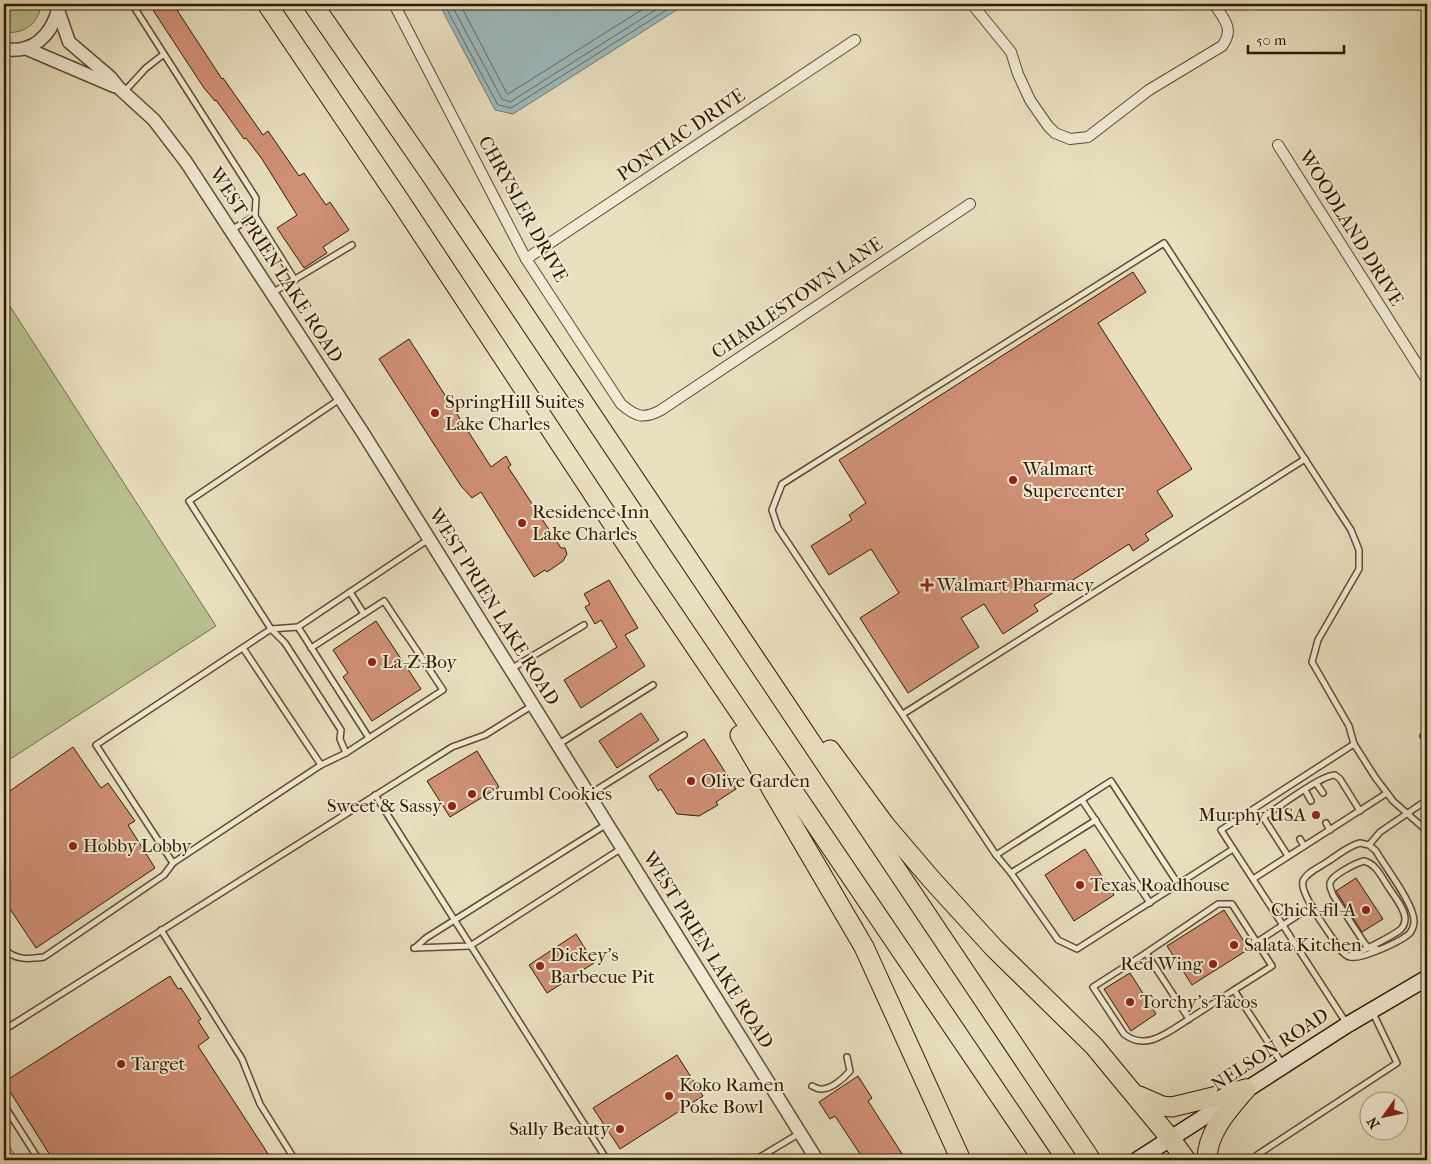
<svg xmlns="http://www.w3.org/2000/svg" width="1431" height="1164" font-family="'IM FELL French Canon',serif">
<style>
.green{fill:#b9c190;stroke:#746e48}
.water{fill:#9dbabe;stroke:#717a72}
.lines{fill:none;stroke-linecap:round;stroke-linejoin:round}
.shore{stroke:#666a60;stroke-width:1}
.building{fill:#d19178;stroke:#2f1b01}
.service-casing{stroke:#5e4c31;stroke-width:8}
.minor-casing{stroke:#5e4c31;stroke-width:12}
.tertiary-casing{stroke:#5e4c31;stroke-width:15}
.secondary-casing{stroke:#2f1b01;stroke-width:18}
.motorway-casing{stroke:#2f1b01;stroke-width:21}
.service{stroke:#f1ebd6;stroke-width:5}
.minor{stroke:#f1ebd6;stroke-width:10}
.tertiary{stroke:#f1ebd6;stroke-width:12}
.secondary{stroke:#f1ebd6;stroke-width:15}
.motorway{stroke:#e9e0c0;stroke-width:19}
.poi-dot{fill:#8f2418;stroke:#f1ebd6;stroke-width:2}
.labels{text-anchor:middle;dominant-baseline:central;stroke-width:4;stroke-linejoin:round;paint-order:stroke}
.street-label{font-size:19px;fill:#2f1b01;stroke:#f1ebd6}
.poi-label{font-size:19px;fill:#2f1b01;stroke:#f1ebd6;text-anchor:start}
</style>
<rect width="100%" height="100%" fill="#e9e0c0"/>
<filter id="stains"><feTurbulence type="fractalNoise" baseFrequency=".004" numOctaves="4"/><feColorMatrix values="0 0 0 0 .2 0 0 0 0 .09 0 0 0 0 .02 0 0 0 .5 -.17"/></filter>
<radialGradient id="worn" r=".72"><stop offset=".6" stop-color="#630" stop-opacity="0"/><stop offset="1" stop-color="#630" stop-opacity=".3"/></radialGradient>
<g class="green">
<path d="M4,4H41C39,24 23,35 4,32Z"/>
<polygon points="4,297 216,626 4,763"/>
<polygon points="4,1138 18,1160 4,1160"/>
</g>
<polygon class="water" points="439,4 686,4 513,114 495,110"/>
<g class="lines">
<g class="shore">
<polyline points="444,4 498,105 511,108 676,4"/>
<polyline points="451,4 502,99 510,102 665,4"/>
<polyline points="460,4 506,92 508,94 651,4"/>
</g>
</g>
<g class="building">
<polygon points="149,4 173,4 222,79 223,78 263,135 268,131 299,176 304,173 326,205 330,202 349,230 323,247 327,253 304,268 277,228 297,215 262,159 246,138 244,139 216,100 215,101 204,88"/>
<polygon points="1133,272 1146,292 1098,323 1192,469 1157,491 1173,516 1145,534 1149,540 1133,551 1129,544 1034,605 1038,611 1003,634 984,604 961,618 979,647 908,693 860,618 899,593 871,549 829,575 811,546 852,520 849,515 866,503 839,460"/>
<polygon points="409,339 491,467 506,456 511,465 508,467 561,548 565,548 567,554 563,561 547,572 545,570 534,577 481,492 472,498 461,486 379,359"/>
<polygon points="609,580 638,628 625,635 645,666 581,708 564,680 617,647 601,620 595,624 585,607 590,604 584,594"/>
<polygon points="376,621 421,689 372,721 343,677 348,673 333,650"/>
<polygon points="641,713 659,740 617,768 599,741"/>
<polygon points="704,739 736,789 716,802 718,805 699,816 677,814 661,789 658,791 649,776"/>
<polygon points="73,747 101,788 108,783 135,821 128,825 155,868 36,948 4,900 4,795"/>
<polygon points="477,751 499,787 450,817 427,781"/>
<polygon points="1085,849 1114,895 1074,921 1045,875"/>
<polygon points="1356,878 1383,919 1362,932 1336,891"/>
<polygon points="1224,910 1249,949 1192,985 1167,946"/>
<polygon points="576,934 594,963 547,993 529,965"/>
<polygon points="1130,973 1156,1014 1131,1031 1104,989"/>
<polygon points="170,976 178,989 181,988 201,1019 198,1021 209,1038 198,1046 272,1160 53,1160 4,1082"/>
<polygon points="677,1055 703,1096 620,1149 593,1108"/>
<polygon points="858,1076 872,1098 868,1101 906,1160 864,1160 835,1116 830,1119 819,1102"/>
</g>
<g class="lines">
<defs>
<g id="service">
<polyline points="132,4 256,198 255,216 295,280"/>
<polyline points="124,92 146,68 164,54"/>
<polyline points="231,230 255,216"/>
<polyline points="272,293 352,245"/>
<polyline points="350,592 364,614"/>
<polyline points="298,627 271,629 96,745 173,863 321,765 346,753 340,739 341,730 285,643 271,629 189,501 340,399"/>
<polyline points="243,648 321,765"/>
<polyline points="311,648 384,601 443,690 369,738 298,627 429,539"/>
<polyline points="511,669 584,625"/>
<polyline points="903,714 1305,459"/>
<polyline points="1423,736 1427,743"/>
<polyline points="559,744 653,685"/>
<polyline points="346,753 369,738"/>
<polyline points="1316,783 1323,793"/>
<polyline points="1305,790 1311,801"/>
<polyline points="590,794 684,735"/>
<polyline points="375,795 607,1160"/>
<polyline points="1082,800 1150,903"/>
<polyline points="1279,807 1286,817"/>
<polyline points="1096,820 1011,873 1058,940 1077,949 1233,849"/>
<polyline points="1326,823 1330,830"/>
<polyline points="1300,839 1304,846"/>
<path d="M1360,843L1369,845L1376,851C1385,867 1415,905 1414,922C1414,926 1412,930 1410,933C1402,941 1361,960 1350,957C1345,956 1342,952 1339,948C1331,935 1299,894 1303,881C1307,872 1320,867 1327,862C1338,855 1348,846 1360,843Z"/>
<polyline points="1369,845 1380,832 1427,800"/>
<polyline points="996,855 1011,873"/>
<path d="M1288,856L1263,817C1278,808 1321,775 1335,775L1340,779L1360,811"/>
<polyline points="1253,879 1387,793"/>
<polyline points="1178,884 1111,781 996,855 778,528 772,510 782,484 1164,243 1351,530 1359,550 1359,569 1318,640 1312,662 1349,726 1354,744 1375,777 1393,801 1427,831"/>
<polyline points="161,930 242,1059 260,1104 295,1160"/>
<polyline points="1257,942 1312,906"/>
<path d="M4,948C14,961 30,959 44,957L164,875L173,863"/>
<polyline points="414,948 470,946 622,848"/>
<polyline points="415,948 426,938 607,824"/>
<path d="M1146,953L1093,987L1124,1034C1146,1052 1170,1031 1189,1019"/>
<path d="M1349,956C1359,953 1393,936 1401,929C1403,927 1405,923 1405,919C1405,908 1393,895 1387,885C1381,876 1376,864 1364,861C1356,863 1332,875 1330,883C1329,887 1332,891 1333,895L1365,944C1368,948 1371,950 1377,949"/>
<polyline points="1234,990 1272,966 1232,904 1218,904 1146,953 1189,1019 1234,990 1283,1065"/>
<polyline points="1347,1024 1221,830 1354,744"/>
<polyline points="4,1030 452,747 485,735 533,705"/>
<path d="M812,1086C815,1087 817,1089 820,1089C831,1090 844,1078 850,1071L847,1057"/>
<polyline points="4,1105 39,1160"/>
<polyline points="755,1160 800,1133"/>
<polyline points="1260,1160 1257,1155 1397,1063 1372,1011"/>
</g>
<g id="minor">
<path d="M394,4L526,259L621,404C635,416 643,420 661,410L970,204"/>
<path d="M972,4L1011,52L1018,74L1030,100L1048,126L1055,133L1070,139L1088,137L1149,90L1222,46C1235,29 1224,19 1214,4"/>
<polyline points="1278,145 1427,380"/>
<polyline points="526,259 855,40"/>
</g>
<g id="tertiary">
<polyline points="58,10 69,42 110,77 119,88 154,120 186,162 363,433 817,1160"/>
<polyline points="25,48 114,86"/>
<path d="M4,49C32,54 51,36 58,10"/>
</g>
<polyline id="secondary" points="1137,1160 1347,1025 1427,978"/>
<g id="motorway">
<polyline points="267,4 402,204 646,574 1043,1160"/>
<polyline points="313,4 429,172 1091,1160"/>
<polyline points="740,735 864,947 961,1160"/>
<polyline points="830,750 885,825 932,880 994,948 1094,1046 1170,1138 1186,1160"/>
<polyline points="1139,1096 1162,1106 1172,1107 1246,1089"/>
<path d="M1207,1160C1207,1132 1229,1109 1246,1089"/>
</g>
</defs>
<use href="#service" class="service-casing"/>
<use href="#minor" class="minor-casing"/>
<use href="#tertiary" class="tertiary-casing"/>
<use href="#secondary" class="secondary-casing"/>
<use href="#motorway" class="motorway-casing"/>
<use href="#service" class="service"/>
<use href="#minor" class="minor"/>
<use href="#tertiary" class="tertiary"/>
<use href="#secondary" class="secondary"/>
<use href="#motorway" class="motorway"/>
</g>
<g class="poi-dot">
<circle cx="435" cy="413" r="5"/>
<circle cx="1013" cy="480" r="5"/>
<circle cx="522" cy="523" r="5"/>
<path d="M924.5 577.5h5v5h5v5h-5v5h-5v-5h-5v-5h5z"/>
<circle cx="372" cy="662" r="5"/>
<circle cx="691" cy="781" r="5"/>
<circle cx="472" cy="794" r="5"/>
<circle cx="452" cy="806" r="5"/>
<circle cx="1316" cy="815" r="5"/>
<circle cx="73" cy="846" r="5"/>
<circle cx="1080" cy="885" r="5"/>
<circle cx="1366" cy="910" r="5"/>
<circle cx="1234" cy="945" r="5"/>
<circle cx="1213" cy="964" r="5"/>
<circle cx="540" cy="966" r="5"/>
<circle cx="1130" cy="1002" r="5"/>
<circle cx="121" cy="1064" r="5"/>
<circle cx="669" cy="1096" r="5"/>
<circle cx="620" cy="1129" r="5"/>
</g>
<g class="labels">
<g class="street-label">
<text transform="translate(681 135) rotate(-34)">PONTIAC DRIVE</text>
<text transform="translate(523 209) rotate(61)">CHRYSLER DRIVE</text>
<text transform="translate(1351 228) rotate(58)">WOODLAND DRIVE</text>
<text transform="translate(276 265) rotate(57)">WEST PRIEN LAKE ROAD</text>
<text transform="translate(797 298) rotate(-34)">CHARLESTOWN LANE</text>
<text transform="translate(494 607) rotate(58)">WEST PRIEN LAKE ROAD</text>
<text transform="translate(708 950) rotate(58)">WEST PRIEN LAKE ROAD</text>
<text transform="translate(1270 1050) rotate(-33)">NELSON ROAD</text>
</g>
<g class="poi-label">
<text x="445" y="402">SpringHill Suites<tspan x="445" dy="22">Lake Charles</tspan></text>
<text x="1023" y="469">Walmart<tspan x="1023" dy="22">Supercenter</tspan></text>
<text x="532" y="512">Residence Inn<tspan x="532" dy="22">Lake Charles</tspan></text>
<text x="937" y="585">Walmart Pharmacy</text>
<text x="382" y="662">La-Z-Boy</text>
<text x="701" y="781">Olive Garden</text>
<text x="482" y="794">Crumbl Cookies</text>
<text x="442" y="806" text-anchor="end">Sweet &amp; Sassy</text>
<text x="1306" y="815" text-anchor="end">Murphy USA</text>
<text x="83" y="846">Hobby Lobby</text>
<text x="1090" y="885">Texas Roadhouse</text>
<text x="1356" y="910" text-anchor="end">Chick-fil-A</text>
<text x="1244" y="945">Salata Kitchen</text>
<text x="550" y="955">Dickey's<tspan x="550" dy="22">Barbecue Pit</tspan></text>
<text x="1203" y="964" text-anchor="end">Red Wing</text>
<text x="1140" y="1002">Torchy's Tacos</text>
<text x="131" y="1064">Target</text>
<text x="679" y="1085">Koko Ramen<tspan x="679" dy="22">Poke Bowl</tspan></text>
<text x="610" y="1129" text-anchor="end">Sally Beauty</text>
</g>
</g>
<rect width="1431" height="1164" fill="none" stroke="#e9e0c0" stroke-width="20"/>
<rect x="5" y="5" width="1421" height="1154" fill="none" stroke="#2f1b01" stroke-width="2.5"/>
<rect x="10" y="10" width="1411" height="1144" fill="none" stroke="#2f1b01"/>
<g transform="translate(1384 1116) rotate(237)"><circle r="24" fill="#f1ebd6" stroke="#a39881"/>
<path d="M0-4L9 19L0 12L-9 19Z" fill="#8f2418"/>
<text y="-8" font-size="14" font-weight="bold" text-anchor="middle" fill="#2f1b01">N</text>
</g>
<path d="M1248 45v8h96v-8" fill="none" stroke="#2f1b01" stroke-width="2.5"/>
<text x="1256" y="45" font-size="15" fill="#2f1b01" stroke="#f1ebd6" stroke-width="4" paint-order="stroke">50 m</text>
<rect width="100%" height="100%" filter="url(#stains)"/>
<rect width="100%" height="100%" fill="url(#worn)"/>
</svg>
